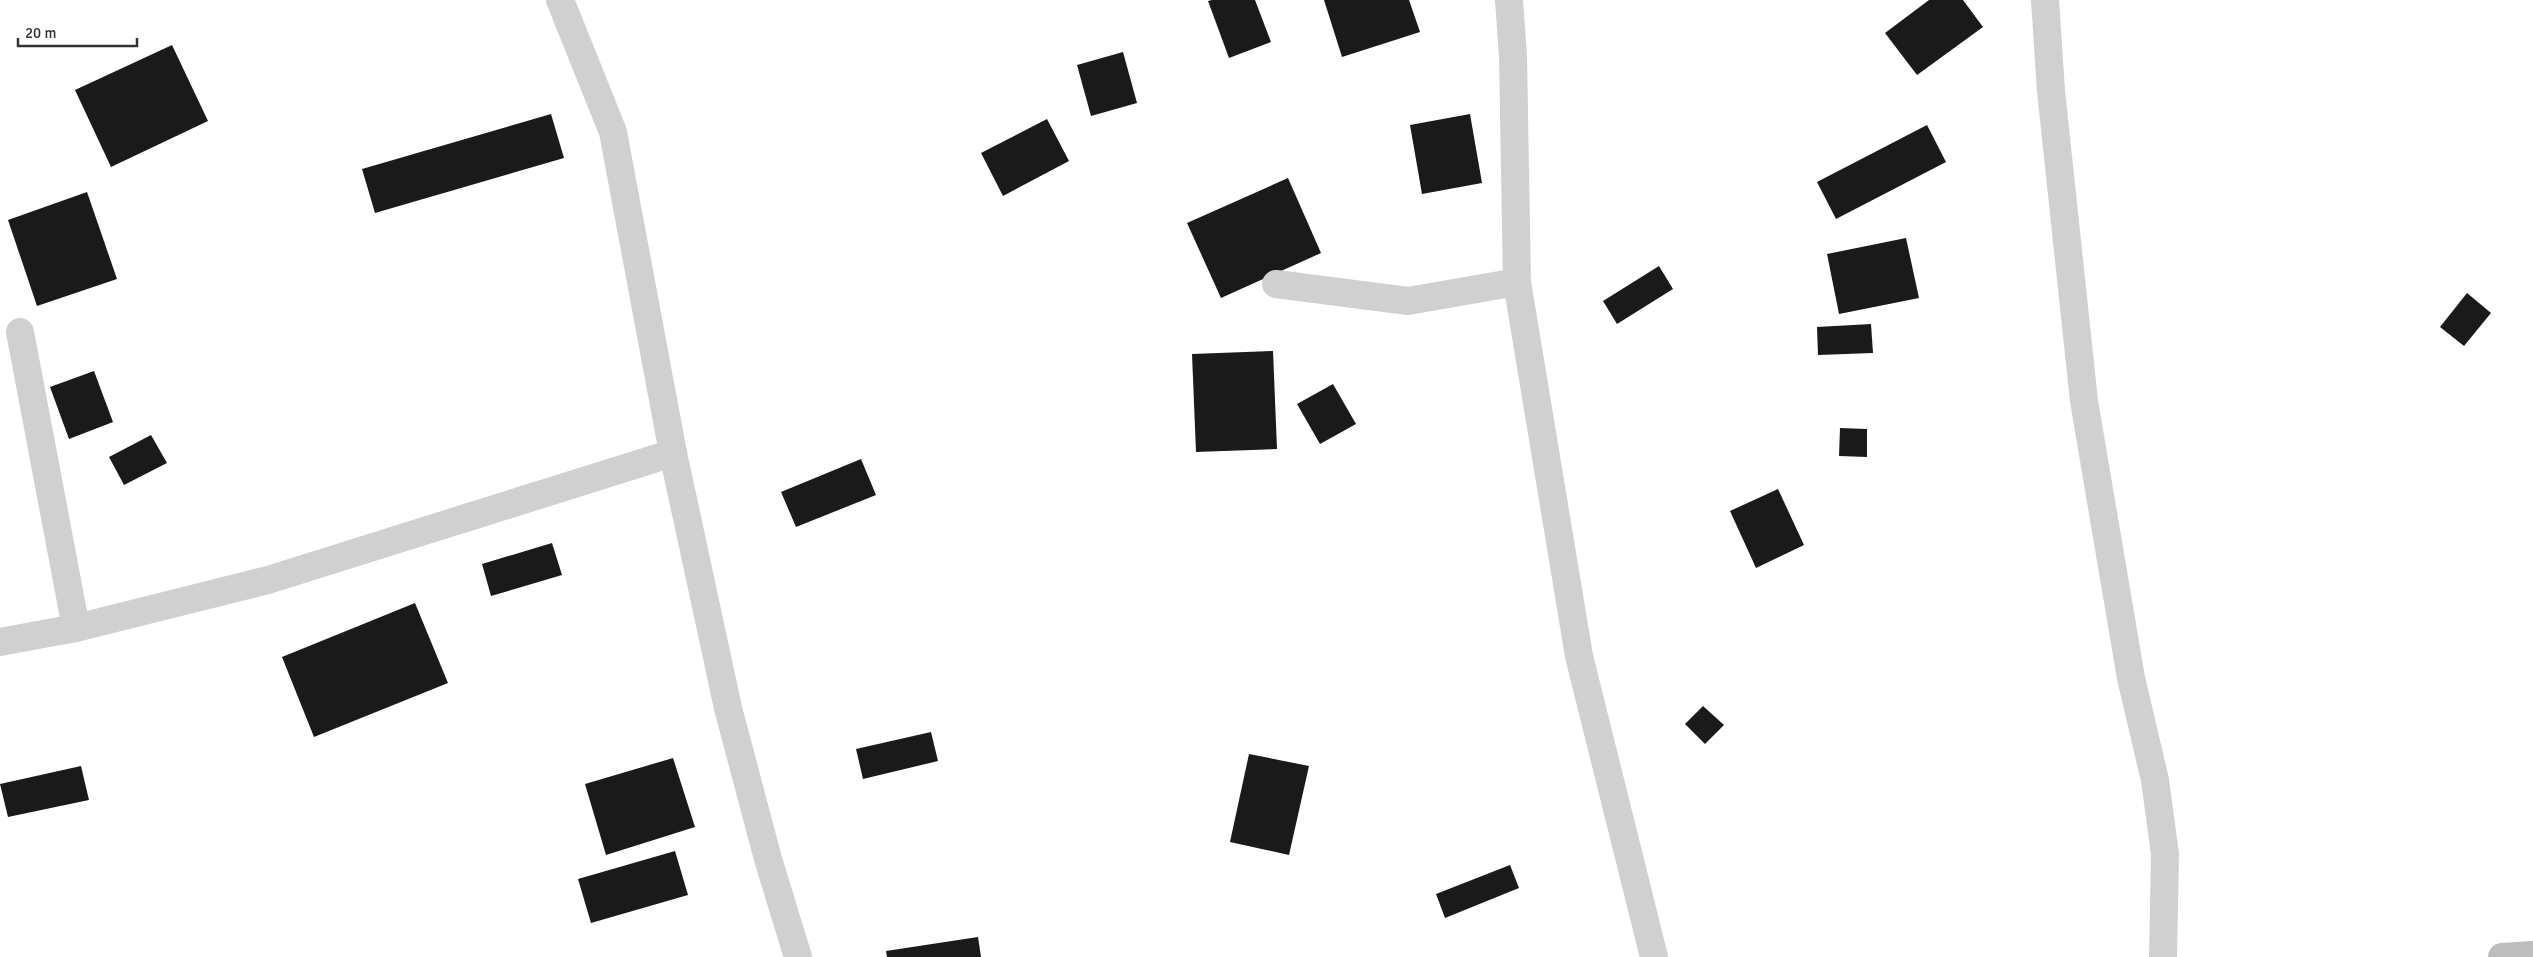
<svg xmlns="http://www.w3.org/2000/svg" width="2533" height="957" font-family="Signika,sans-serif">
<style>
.building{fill:#1a1a1a}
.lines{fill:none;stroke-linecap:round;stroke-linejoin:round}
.street{stroke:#d0d0d0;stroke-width:28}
.secondary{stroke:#bdbdbd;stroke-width:28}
</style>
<rect width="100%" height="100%" fill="#fff"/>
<g class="building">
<polygon points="1212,0 1255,0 1271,42 1229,58 1208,1"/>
<polygon points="1324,0 1409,0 1420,32 1342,57"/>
<polygon points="1929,0 1963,0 1983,27 1917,75 1885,33"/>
<polygon points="172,45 208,121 111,167 75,90"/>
<polygon points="1123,52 1137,103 1091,116 1077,65"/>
<polygon points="551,114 564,158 375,213 362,169"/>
<polygon points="1470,114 1482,183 1422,194 1410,125"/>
<polygon points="1047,119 1069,161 1003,196 981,153"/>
<polygon points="1927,125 1946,162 1836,219 1817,182"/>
<polygon points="1288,178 1321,253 1221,298 1187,223"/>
<polygon points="87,192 117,279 37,306 8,220"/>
<polygon points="1906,238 1919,298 1839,314 1827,254"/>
<polygon points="1659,266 1673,289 1617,324 1603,301"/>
<polygon points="2467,293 2491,313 2464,346 2440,327"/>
<polygon points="1871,324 1873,353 1818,355 1817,327"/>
<polygon points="1273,351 1277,449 1196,452 1192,354"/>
<polygon points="94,371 113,422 69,439 50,387"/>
<polygon points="1333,384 1356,424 1320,444 1297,404"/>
<polygon points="1840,428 1867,429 1867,457 1839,456"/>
<polygon points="151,435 167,463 124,485 109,457"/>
<polygon points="861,459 876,495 796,527 781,492"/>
<polygon points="1778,489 1804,545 1756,568 1730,511"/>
<polygon points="552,543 562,575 491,596 482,564"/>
<polygon points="415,603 448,683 314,737 282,657"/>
<polygon points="1703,706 1724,725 1705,744 1685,724"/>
<polygon points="931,732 938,761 863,779 856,749"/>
<polygon points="1249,754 1309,766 1289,855 1230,842"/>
<polygon points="673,758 695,827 606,855 585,784"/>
<polygon points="81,766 89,800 8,817 0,784"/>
<polygon points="675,851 688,895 591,923 578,879"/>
<polygon points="1510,865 1519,888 1445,918 1436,894"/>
<polygon points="978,937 981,957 887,957 886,951"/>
</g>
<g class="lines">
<g class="street">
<polyline points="560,0 613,132 673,453 728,708 768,859 798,957"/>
<polyline points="1509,0 1513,56 1517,282 1579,656 1654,957"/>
<polyline points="2045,0 2051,91 2084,401 2131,678 2155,780 2165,854 2163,957"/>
<polyline points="1276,284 1408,301 1517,282"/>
<polyline points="20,332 76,628"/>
<polyline points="0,642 76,628 268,580 673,453"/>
</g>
<polyline class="secondary" points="2502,957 2533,955"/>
</g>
<path d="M18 38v8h119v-8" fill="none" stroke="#333333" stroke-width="2.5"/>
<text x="25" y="38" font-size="15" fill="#333333" stroke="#ffffff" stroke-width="4" paint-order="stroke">20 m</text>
</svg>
